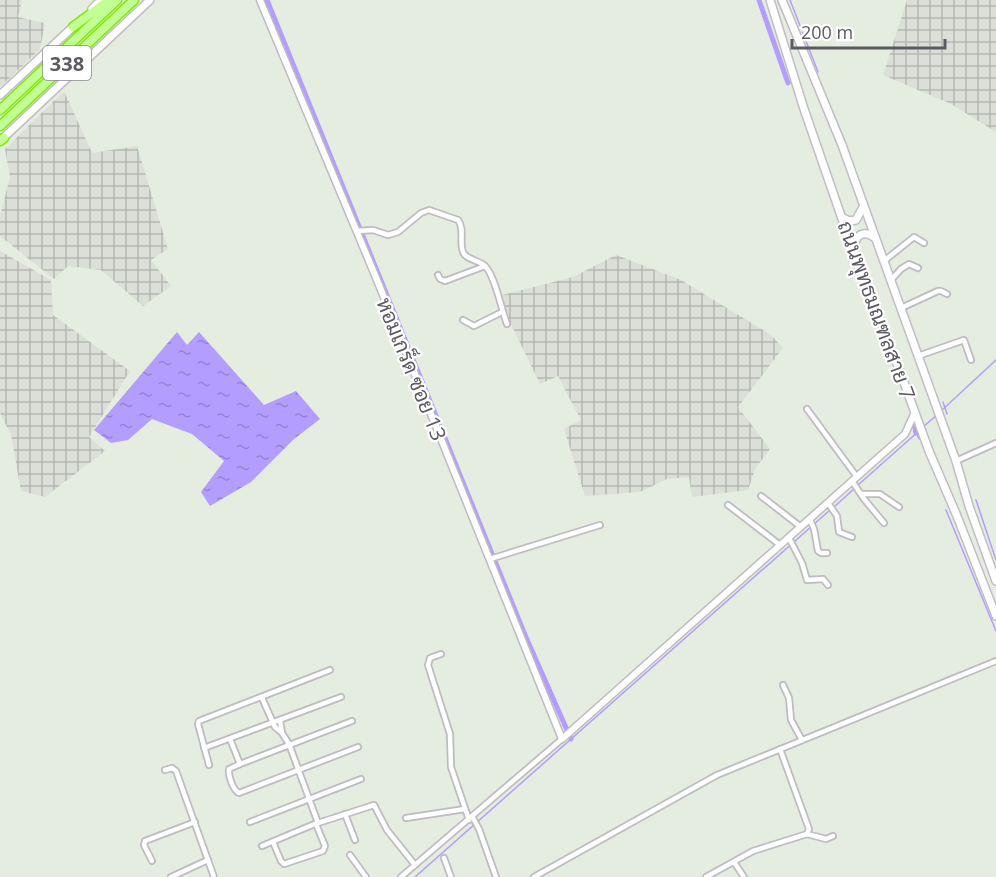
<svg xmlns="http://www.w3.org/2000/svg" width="996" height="877" font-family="'Open Sans',Sarabun,sans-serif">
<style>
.industrial{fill:url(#industrial-grid)}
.water{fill:url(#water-ripples)}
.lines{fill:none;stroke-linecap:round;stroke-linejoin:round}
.stream{stroke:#b39dff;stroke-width:1.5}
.canal{stroke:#b39dff;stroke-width:5}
.minor-casing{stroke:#bebbc2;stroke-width:8}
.tertiary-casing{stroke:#bebbc2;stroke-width:9}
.secondary-casing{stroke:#c1bdc6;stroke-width:10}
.trunk-casing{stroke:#7ceb01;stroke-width:11}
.minor{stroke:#fff;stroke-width:4.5}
.tertiary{stroke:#fff;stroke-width:6}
.secondary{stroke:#fff;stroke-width:7}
.trunk{stroke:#c2fe94;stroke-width:8}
.labels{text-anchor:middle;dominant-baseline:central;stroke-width:4.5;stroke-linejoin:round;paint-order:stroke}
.shield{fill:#fff;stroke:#8d8b90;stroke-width:1.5}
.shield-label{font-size:20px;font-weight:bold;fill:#5c5961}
.street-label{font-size:21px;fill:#5c5961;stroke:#fff}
</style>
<defs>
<pattern id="industrial-grid" width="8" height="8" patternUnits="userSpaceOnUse" patternTransform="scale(1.5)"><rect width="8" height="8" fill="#dbdfd8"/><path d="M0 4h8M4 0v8" fill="none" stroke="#b5b8b3"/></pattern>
<pattern id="water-ripples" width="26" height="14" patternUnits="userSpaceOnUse" patternTransform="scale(1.5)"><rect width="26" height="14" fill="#b39dff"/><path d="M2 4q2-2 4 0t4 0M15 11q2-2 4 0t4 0" fill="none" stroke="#9583d2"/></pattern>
</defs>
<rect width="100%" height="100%" fill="#e5ece0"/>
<g class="industrial">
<polygon points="0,0 22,0 18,17 45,23 40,49 0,87"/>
<polygon points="907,0 996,0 996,132 951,104 883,75"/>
<polygon points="64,91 92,153 137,146 168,249 151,260 171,286 143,306 101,270 68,266 54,279 0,236 0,216 10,177 5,149"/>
<polygon points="0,251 51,280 53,315 130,371 89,437 105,451 45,497 21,491 11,435 0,413"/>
<polygon points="616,255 681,280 771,335 783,348 738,407 770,449 755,469 748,490 692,497 689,477 667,479 640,492 585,496 564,429 581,420 558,376 540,384 508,318 502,295 573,277"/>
</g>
<polygon class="water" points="177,332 187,345 199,332 264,405 296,391 320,419 294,439 251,482 210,506 201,492 224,461 192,434 152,419 128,440 111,443 94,430"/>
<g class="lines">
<g class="stream">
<polyline points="790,0 818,72"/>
<polyline points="943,402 947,414"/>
<polyline points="941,411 996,360"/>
<polyline points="923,427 938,414"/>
<polyline points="917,434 919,439"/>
<polyline points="858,485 920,430"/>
<polyline points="976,500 996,560"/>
<polyline points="834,507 855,488"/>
<polyline points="946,510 996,631"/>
<polyline points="415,877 830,510"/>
</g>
<g class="canal">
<polyline points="267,0 525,635 571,739"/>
<polyline points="759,0 788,83"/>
<polyline points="915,428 916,433"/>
</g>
<defs>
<g id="minor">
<path d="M357,231L373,230L388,235L398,232L421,213L429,210L458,220C465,229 459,242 463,252C466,260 480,260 486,267C496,279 501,309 507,324"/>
<polyline points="884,261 914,237 924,243"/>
<polyline points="438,275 440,279 445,281 485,266"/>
<polyline points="891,280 901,269 909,264 918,268"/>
<polyline points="901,308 938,291 941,291 947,294"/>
<polyline points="463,320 474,326 502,312"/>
<polyline points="918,356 964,340 971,360"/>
<polyline points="807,409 857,477"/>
<polyline points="956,461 996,443"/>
<polyline points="852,481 864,499 884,523"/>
<polyline points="861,494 880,494 899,507"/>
<polyline points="761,496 801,527"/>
<polyline points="828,503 837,516 839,532 852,537"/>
<polyline points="728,505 780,545"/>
<polyline points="810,520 814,529 818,551 821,553 827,553"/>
<polyline points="789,538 802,563 807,580 823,579 828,585"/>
<polyline points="490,559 600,525"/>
<polyline points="441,654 430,658 428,665 450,734 451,767 469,820"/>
<polyline points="783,685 789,698 791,720 802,740"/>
<polyline points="262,698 275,727 282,733"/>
<polyline points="280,720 282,733 289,744 318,823 374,805 387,830 415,865"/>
<path d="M230,739L240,764L229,769C228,776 233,790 239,793L358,747"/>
<polyline points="204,748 341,697"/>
<polyline points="240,764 352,721"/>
<polyline points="209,765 198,724 199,721 330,670"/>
<polyline points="165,770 172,768 176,771 214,877"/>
<polyline points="345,814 355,840"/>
<polyline points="472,816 479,829 496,877"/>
<polyline points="406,818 465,809"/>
<polyline points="250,822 361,779"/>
<polyline points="807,834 826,839 833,836"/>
<polyline points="273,842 281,861 284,864 323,851 325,846 316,824"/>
<polyline points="262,846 317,823"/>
<polyline points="350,855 366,877"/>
<polyline points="444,858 451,877"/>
<polyline points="152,861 144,845 145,841 195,822"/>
<polyline points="734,862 744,877"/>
<polyline points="171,877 208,860"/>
<polyline points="401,877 562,739"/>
<polyline points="534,877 717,775 996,661"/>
<polyline points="706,877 753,851 807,834 809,829 780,749"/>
</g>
<polyline id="tertiary" points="260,0 377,280 562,739 905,434 915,412"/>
<g id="secondary">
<polyline points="770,0 804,109 857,262 898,366 929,451 957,516 996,616"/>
<polyline points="782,0 842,145 956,461 969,506 996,581"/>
<polyline points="92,9 101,0"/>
<polyline points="0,95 75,25"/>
<polyline points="1,140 150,0"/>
<polyline points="843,218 849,221 856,220 863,207"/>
<path d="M853,248C856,235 863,229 875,238"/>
</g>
<g id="trunk">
<polyline points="73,27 109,0"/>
<polyline points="0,110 117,0"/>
<polyline points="0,126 134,0"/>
<polyline points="0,141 4,138"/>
</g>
</defs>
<use href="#minor" class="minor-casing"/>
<use href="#tertiary" class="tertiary-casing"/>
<use href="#secondary" class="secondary-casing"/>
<use href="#trunk" class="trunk-casing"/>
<use href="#minor" class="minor"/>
<use href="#tertiary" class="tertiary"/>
<use href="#secondary" class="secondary"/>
<use href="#trunk" class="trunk"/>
</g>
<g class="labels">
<rect class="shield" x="43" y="46" width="48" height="34" rx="4.5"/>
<g class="shield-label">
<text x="67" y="63">338</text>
</g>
<g class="street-label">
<text transform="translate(877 310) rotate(70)">ถนนพุทธมณฑลสาย 7</text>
<text transform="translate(412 369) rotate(68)">หอมเกร็ด ซอย 13</text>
</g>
</g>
<path d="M792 39v9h153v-9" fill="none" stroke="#5c5961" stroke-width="3"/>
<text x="801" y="39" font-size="18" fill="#5c5961" stroke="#ffffff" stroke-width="4.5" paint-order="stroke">200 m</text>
</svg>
